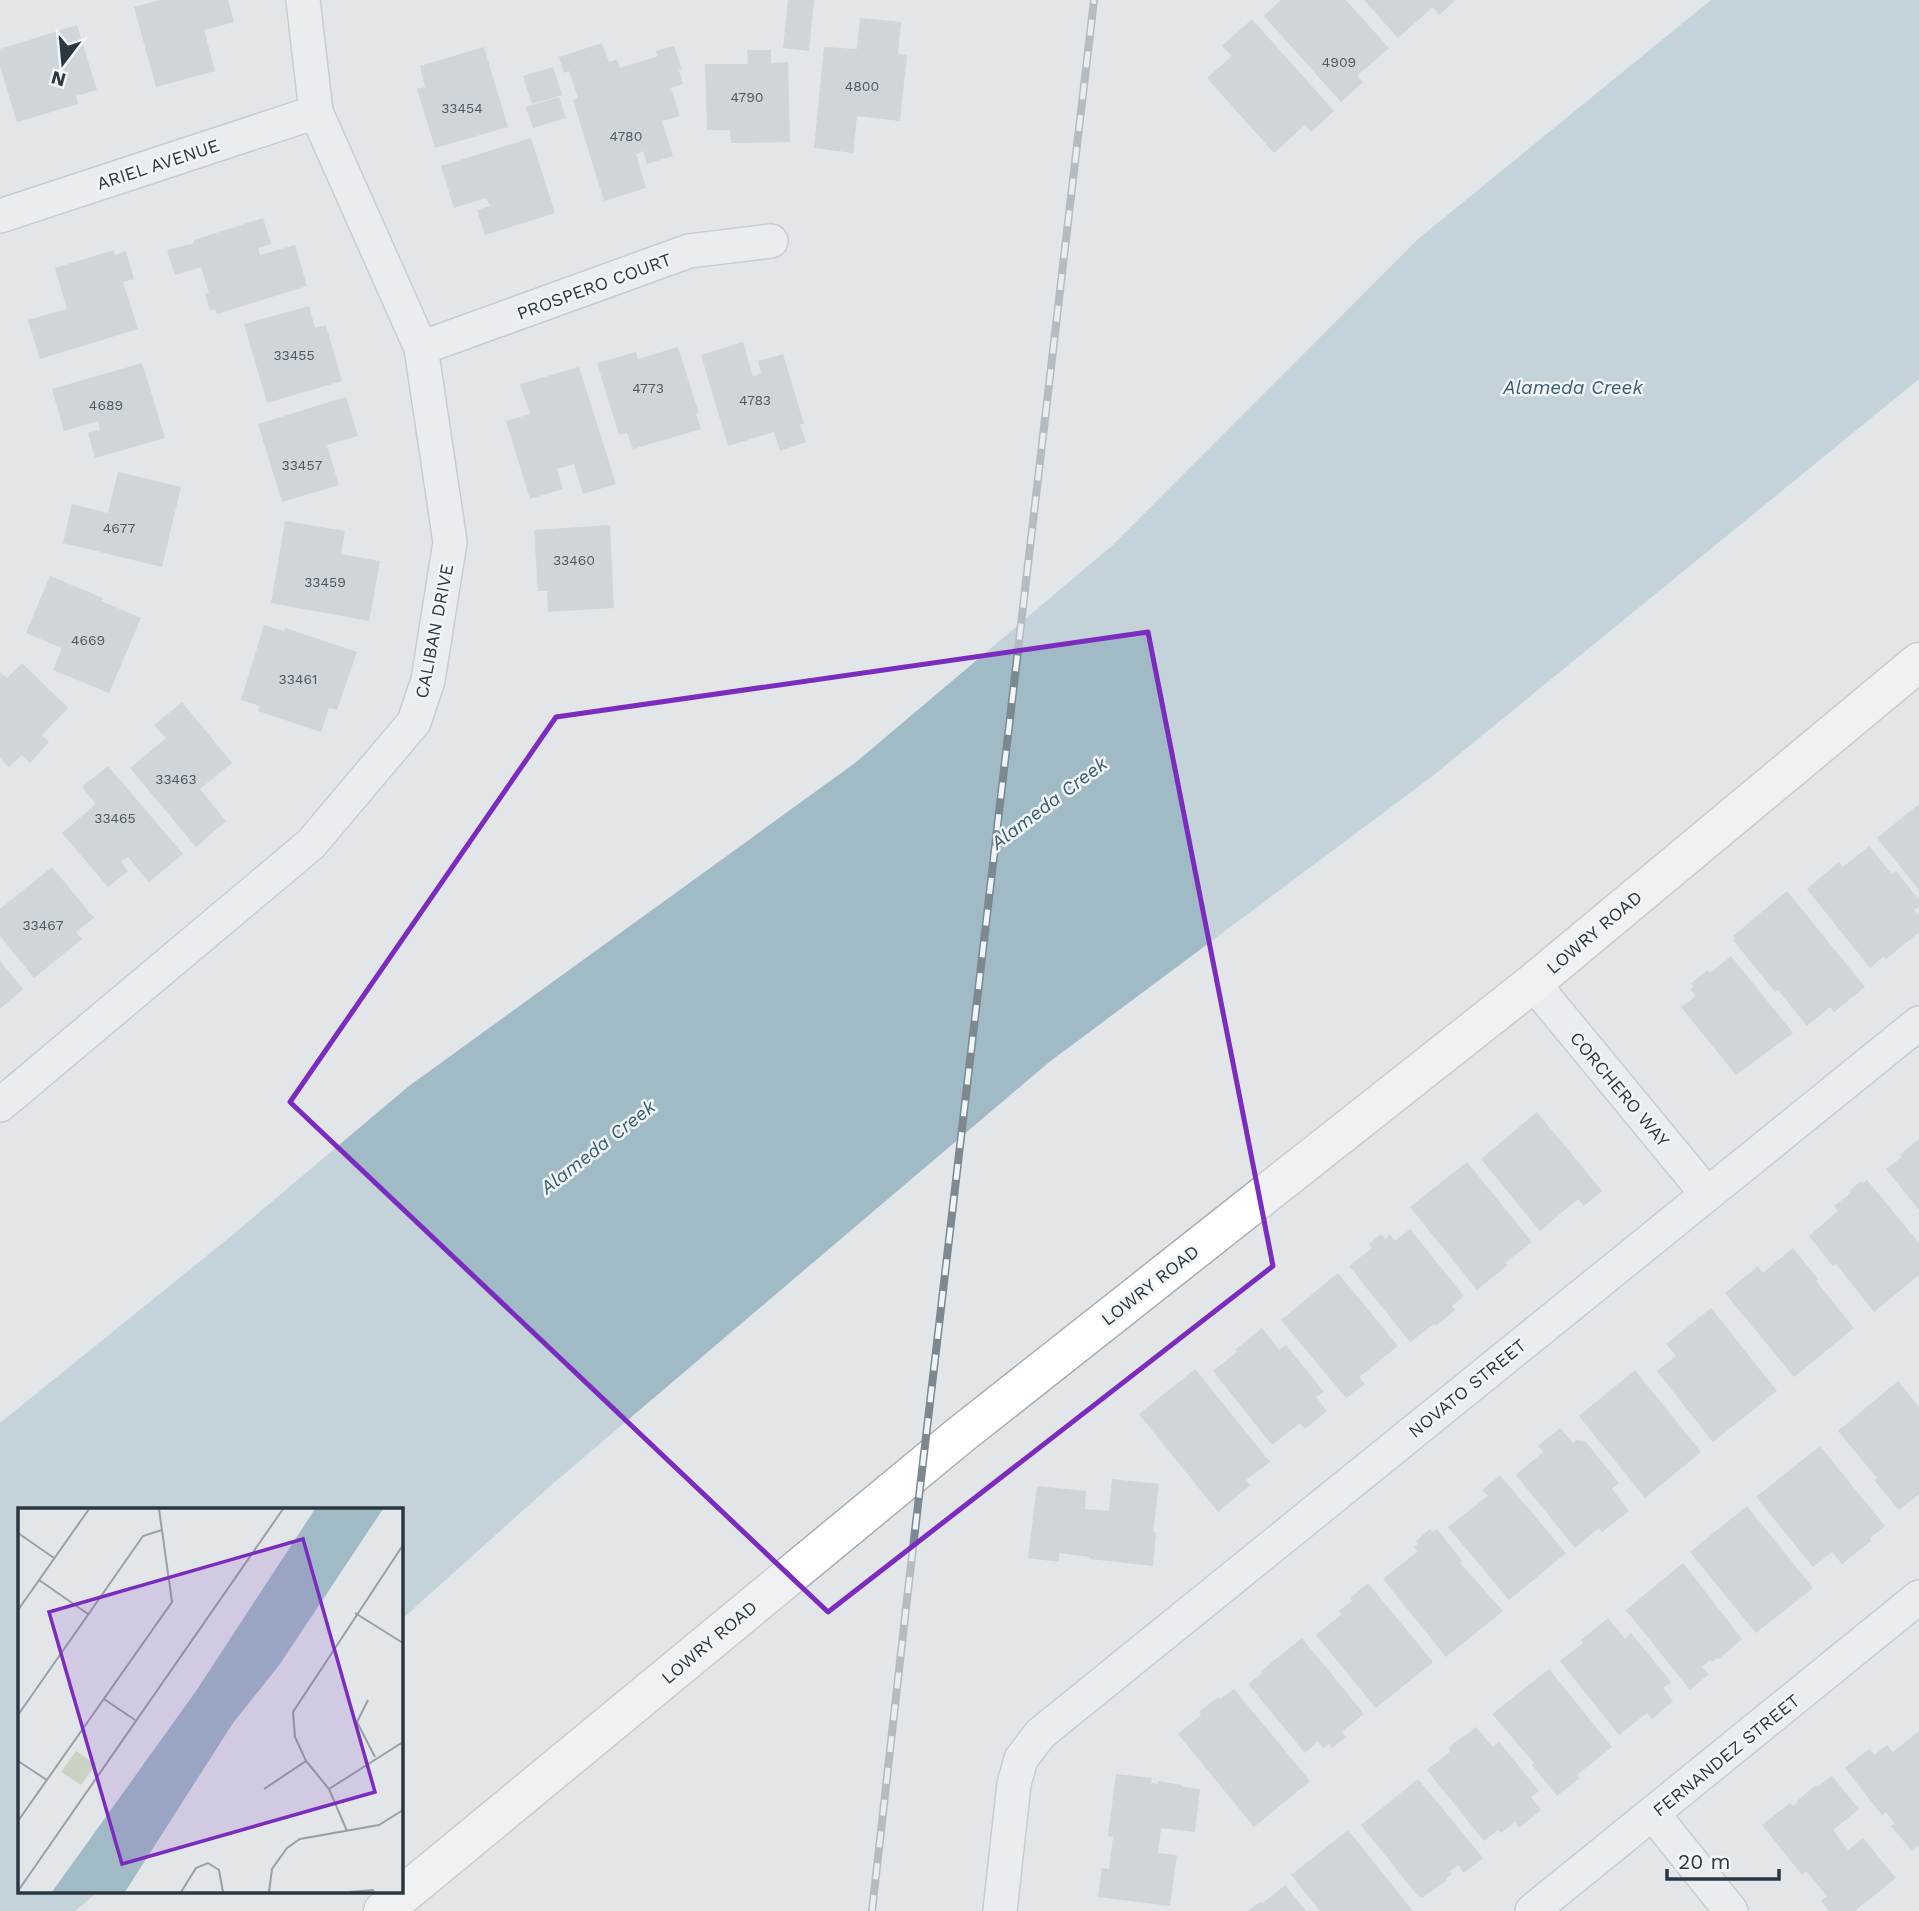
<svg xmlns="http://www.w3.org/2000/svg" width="1919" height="1911" font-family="'Work Sans',sans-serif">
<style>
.water{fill:#a0bac6}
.building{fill:#b9c0c5}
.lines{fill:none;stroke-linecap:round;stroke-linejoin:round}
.street-casing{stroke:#a7aeb3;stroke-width:36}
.secondary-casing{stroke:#a7aeb3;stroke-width:41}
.street{stroke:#f4f6f8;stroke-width:33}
.secondary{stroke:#fff;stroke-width:38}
.rail-casing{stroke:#7c8991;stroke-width:8}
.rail{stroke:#f1f5f7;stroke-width:5;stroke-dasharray:16;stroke-linecap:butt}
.marked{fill:none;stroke:#7b2cbf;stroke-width:5;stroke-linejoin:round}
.labels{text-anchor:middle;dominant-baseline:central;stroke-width:5;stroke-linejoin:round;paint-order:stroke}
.number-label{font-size:14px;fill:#4e5961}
.street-label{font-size:18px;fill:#2b3740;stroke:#f1f5f7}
.water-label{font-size:19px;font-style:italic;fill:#395d70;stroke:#f1f5f7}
.inset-road{fill:none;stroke:#99a0a5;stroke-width:2}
.view{fill:#7b2cbf;fill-opacity:0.15;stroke:#7b2cbf;stroke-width:3.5}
.inset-edge{fill:none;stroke:#2b3740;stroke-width:3.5}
</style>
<rect width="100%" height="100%" fill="#e2e6e9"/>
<polygon class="water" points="1711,0 1919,0 1919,379 1430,778 1048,1063 549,1487 401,1620 401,1510 19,1510 19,1892 98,1892 75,1911 0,1911 0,1423 230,1237 409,1086 855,763 1114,544 1418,239"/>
<g class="building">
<polygon points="160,0 228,0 234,22 204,30 215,71 156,87 134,7"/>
<polygon points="788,0 814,0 809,51 783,48"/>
<polygon points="1281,0 1346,0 1389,48 1357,76 1363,82 1341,102 1264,16"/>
<polygon points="1364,0 1456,0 1439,15 1433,7 1398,38"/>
<polygon points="860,18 901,22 898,54 907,55 900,121 857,116 853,153 814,148 824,47 857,49"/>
<polygon points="1252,19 1334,111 1311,132 1305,125 1274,153 1207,78 1232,56 1222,46"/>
<polygon points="77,25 97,90 76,96 78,104 17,122 0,66 0,49"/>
<polygon points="602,43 609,62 617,60 620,68 658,56 656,51 674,46 682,70 679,70 683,84 671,88 680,116 662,121 673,156 647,164 643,151 636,154 646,188 604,201 573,100 578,98 569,71 564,73 559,57"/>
<polygon points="484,47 508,127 435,148 417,89 425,87 420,66"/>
<polygon points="747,50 771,50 771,63 788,62 790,142 731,143 730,130 707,130 705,64 748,64"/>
<polygon points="553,67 562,95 532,104 523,76"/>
<polygon points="559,97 566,118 533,128 526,107"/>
<polygon points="531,138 555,213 485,235 477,210 490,206 486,198 454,208 441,166"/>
<polygon points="263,218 271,244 258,248 260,255 295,245 307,286 217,314 215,309 210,311 205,294 209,293 201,267 175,275 167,250 194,243 194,240"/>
<polygon points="114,250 115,255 126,251 134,279 123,282 138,329 40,359 28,320 67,309 55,268"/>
<polygon points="309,306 315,328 326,325 342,381 267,403 244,324"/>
<polygon points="743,342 753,376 761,373 758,361 783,354 804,424 800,424 806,442 780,451 774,432 728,446 701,355"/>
<polygon points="678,347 699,414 696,414 701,429 633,449 627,433 619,435 597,363 636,352 638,359"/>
<polygon points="142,363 165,438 95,458 88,433 100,430 98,421 64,431 52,389"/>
<polygon points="579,367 616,484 583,494 574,464 557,469 563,489 530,499 506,421 530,414 520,384"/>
<polygon points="346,397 358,436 327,445 339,485 282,502 258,424"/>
<polygon points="118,472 181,487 162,567 63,543 72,504 108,513"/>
<polygon points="285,521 345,531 341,554 380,561 369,621 271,603"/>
<polygon points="610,525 614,608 548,612 547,591 538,591 534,530"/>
<polygon points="50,576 103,598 101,601 141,618 109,693 53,670 62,648 26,633"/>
<polygon points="264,625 284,631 285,628 357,652 337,710 329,708 321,732 258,711 260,706 241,700"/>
<polygon points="22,663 68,708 42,735 49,742 30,763 22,755 9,767 0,758 0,672 7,678"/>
<polygon points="182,702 232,763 200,789 226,821 196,847 130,768 166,738 154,725"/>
<polygon points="108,766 183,854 149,882 128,857 121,862 128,871 108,887 62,833 96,804 82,787"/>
<polygon points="1919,804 1919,890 1877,838"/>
<polygon points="1869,846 1892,874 1896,871 1919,900 1919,906 1914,910 1919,915 1919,932 1886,959 1884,956 1870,968 1807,889 1839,862 1843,867"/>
<polygon points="52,867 94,918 76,932 82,939 34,978 0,936 0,909"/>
<polygon points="1787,891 1865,987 1834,1012 1830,1007 1807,1026 1778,990 1775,992 1733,940 1735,938 1733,936"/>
<polygon points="1731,956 1793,1033 1736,1075 1681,1007 1696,996 1690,989 1694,987 1691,983 1708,970 1710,973"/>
<polygon points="0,961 23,989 0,1009"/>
<polygon points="1537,1112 1602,1191 1584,1206 1578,1199 1540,1231 1481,1159"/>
<polygon points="1919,1139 1919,1210 1886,1169 1902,1157 1900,1155"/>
<polygon points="1467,1162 1532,1242 1505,1263 1508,1265 1477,1290 1410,1207"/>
<polygon points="1867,1180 1919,1243 1919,1275 1874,1312 1836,1264 1833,1266 1809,1236 1838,1211 1834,1206 1851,1193 1849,1191 1861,1181 1863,1183"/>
<polygon points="1410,1229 1464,1296 1452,1306 1455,1310 1436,1326 1434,1324 1410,1342 1349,1266 1372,1248 1369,1244 1381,1234 1385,1239 1390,1234 1395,1241"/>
<polygon points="1793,1248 1818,1279 1816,1281 1854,1328 1794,1377 1725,1293 1758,1266 1763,1273"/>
<polygon points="1338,1273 1398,1346 1359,1377 1365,1384 1346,1398 1281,1320"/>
<polygon points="1711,1308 1777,1391 1713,1442 1657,1371 1676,1356 1666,1344"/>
<polygon points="1262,1328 1279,1350 1286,1345 1324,1392 1316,1397 1327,1411 1305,1429 1300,1423 1272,1445 1213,1371 1237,1352 1235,1350"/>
<polygon points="1195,1369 1270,1462 1246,1480 1250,1485 1218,1512 1139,1414"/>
<polygon points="1635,1370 1701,1452 1645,1498 1579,1416"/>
<polygon points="1898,1381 1919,1407 1919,1494 1899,1510 1874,1480 1877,1478 1838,1431"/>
<polygon points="1560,1428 1573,1443 1577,1440 1585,1441 1619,1483 1612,1489 1629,1511 1602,1532 1599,1528 1575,1548 1516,1475 1543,1452 1538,1446"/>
<polygon points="1820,1446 1885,1526 1870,1538 1871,1541 1842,1564 1832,1552 1813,1567 1756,1497"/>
<polygon points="1500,1475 1566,1553 1509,1600 1448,1527 1488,1496 1482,1490"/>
<polygon points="1112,1479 1159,1484 1153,1532 1156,1533 1153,1566 1090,1559 1090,1557 1059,1553 1059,1562 1028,1558 1037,1486 1086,1491 1085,1509 1109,1511"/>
<polygon points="1747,1506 1813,1588 1756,1633 1690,1552"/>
<polygon points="1430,1529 1433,1532 1437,1529 1462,1561 1460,1563 1503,1611 1446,1657 1383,1579 1418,1551 1414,1547 1419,1544 1416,1541"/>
<polygon points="1683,1563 1742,1639 1719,1659 1718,1658 1712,1662 1710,1660 1702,1667 1709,1674 1690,1690 1626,1610"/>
<polygon points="1368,1583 1433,1662 1376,1708 1316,1635 1342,1614 1339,1611 1352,1601 1350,1598"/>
<polygon points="1608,1618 1625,1639 1631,1633 1671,1682 1663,1688 1673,1701 1652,1719 1647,1713 1619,1735 1560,1661 1583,1643 1581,1640"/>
<polygon points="1302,1638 1364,1714 1342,1732 1346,1737 1332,1748 1329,1744 1323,1748 1318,1741 1305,1753 1248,1684 1263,1673 1261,1671"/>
<polygon points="1549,1669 1612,1747 1577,1775 1580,1778 1557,1796 1532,1765 1534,1763 1492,1714"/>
<polygon points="1234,1689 1310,1781 1254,1827 1178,1734 1201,1715 1199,1712 1218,1697 1220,1699"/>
<polygon points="1476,1727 1493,1747 1499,1742 1539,1791 1531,1797 1541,1810 1519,1828 1515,1822 1501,1833 1498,1830 1484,1841 1427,1770 1451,1751 1448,1748"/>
<polygon points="1919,1731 1919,1845 1912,1851 1891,1826 1895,1824 1886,1812 1882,1815 1845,1768 1869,1749 1874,1755 1887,1745 1893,1752"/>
<polygon points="1116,1774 1152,1778 1151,1783 1158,1784 1158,1781 1182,1785 1182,1787 1200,1789 1195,1832 1161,1828 1158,1853 1177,1855 1170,1906 1098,1897 1102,1868 1109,1869 1113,1837 1108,1836"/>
<polygon points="1832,1776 1859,1809 1833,1830 1848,1850 1863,1838 1896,1878 1855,1911 1829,1911 1821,1901 1827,1896 1806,1871 1802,1875 1762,1825 1790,1803 1793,1806 1798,1802 1797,1801 1816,1785 1817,1787"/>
<polygon points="1418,1779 1483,1858 1464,1873 1458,1865 1450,1871 1452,1874 1446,1879 1447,1880 1422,1898 1417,1895 1361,1825"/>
<polygon points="1348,1830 1413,1911 1320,1911 1291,1875"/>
<polygon points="1285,1885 1306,1911 1248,1911 1260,1902 1262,1904"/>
</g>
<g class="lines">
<defs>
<g id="street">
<polyline points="0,216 316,112"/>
<polyline points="421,348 689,251 771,241"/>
<polyline points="1533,983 1707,1194"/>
<polyline points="0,1105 311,844 414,722 428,680 450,542 421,348 316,112 303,0"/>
<polyline points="1653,1814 1731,1911"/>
<polyline points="1000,1911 1014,1784 1021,1759 1040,1734 1919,1023"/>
<polyline points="1532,1911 1919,1597"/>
</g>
<polyline id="secondary" points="383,1911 959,1436 1533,983 1919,662"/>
</defs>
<use href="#street" class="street-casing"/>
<use href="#secondary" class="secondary-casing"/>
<use href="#street" class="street"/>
<use href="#secondary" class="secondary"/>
<defs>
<polyline id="rail" points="872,1911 907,1599 1094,0"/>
</defs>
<use href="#rail" class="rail-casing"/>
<use href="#rail" class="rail"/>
</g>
<path d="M0 0H1919V1911H0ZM1148,632L1273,1266L828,1612L290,1102L556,717Z" fill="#e2e6e9" fill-opacity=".55" fill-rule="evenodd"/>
<path class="marked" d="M1148,632L1273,1266L828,1612L290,1102L556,717Z"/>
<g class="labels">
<g class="number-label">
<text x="1339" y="62">4909</text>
<text x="862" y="86">4800</text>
<text x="747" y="97">4790</text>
<text x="462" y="108">33454</text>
<text x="626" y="136">4780</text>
<text x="294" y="355">33455</text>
<text x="648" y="388">4773</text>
<text x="755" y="400">4783</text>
<text x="106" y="405">4689</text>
<text x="302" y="465">33457</text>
<text x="119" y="528">4677</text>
<text x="574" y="560">33460</text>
<text x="325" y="582">33459</text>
<text x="88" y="640">4669</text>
<text x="298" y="679">33461</text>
<text x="176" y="779">33463</text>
<text x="115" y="818">33465</text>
<text x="43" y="925">33467</text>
</g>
<g class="street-label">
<text transform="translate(158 164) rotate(-18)">ARIEL AVENUE</text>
<text transform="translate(594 286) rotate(-20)">PROSPERO COURT</text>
<text transform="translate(434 631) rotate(-79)">CALIBAN DRIVE</text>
<text transform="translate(1594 932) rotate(-40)">LOWRY ROAD</text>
<text transform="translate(1620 1089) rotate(50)">CORCHERO WAY</text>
<text transform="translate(1150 1285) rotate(-38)">LOWRY ROAD</text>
<text transform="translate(1467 1388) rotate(-39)">NOVATO STREET</text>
<text transform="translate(709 1642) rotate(-40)">LOWRY ROAD</text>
<text transform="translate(1726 1755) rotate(-39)">FERNANDEZ STREET</text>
</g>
<g class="water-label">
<text x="1573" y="387">Alameda Creek</text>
<text transform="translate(1049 803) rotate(-37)">Alameda Creek</text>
<text transform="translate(598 1147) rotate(-38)">Alameda Creek</text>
</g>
</g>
<g transform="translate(18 1508)">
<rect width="385" height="385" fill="#e2e6e9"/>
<path d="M58,243L78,256L63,277L43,264Z" fill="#cad2c4"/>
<path d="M297,1H365L262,156L215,215L107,384H34L178,183Z" fill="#a0bac6"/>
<path class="inset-road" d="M0,25L36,50M21,72L70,106M0,102L71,1M337,105L385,135M86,191L117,212M350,192L339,214L357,249M0,207L125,28L144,22M0,253L29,272M246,281L288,253M311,281L385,234M0,313L154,94L141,1M329,323L311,281L288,253L277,229L275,204L385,37M0,383L265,1M163,384L178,360L190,355L201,362L205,384M251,384L254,361L269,340L282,331L361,317L385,302M331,384L356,382"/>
<path class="view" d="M285,31L357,284L104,356L31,104Z"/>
<rect width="385" height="385" class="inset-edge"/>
</g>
<g transform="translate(63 63) rotate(196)" stroke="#f1f5f7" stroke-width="5" paint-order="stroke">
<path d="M0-5L12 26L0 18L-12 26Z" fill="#2b3740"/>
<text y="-10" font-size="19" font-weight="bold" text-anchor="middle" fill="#2b3740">N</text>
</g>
<path d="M1667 1869v10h112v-10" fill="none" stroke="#2b3740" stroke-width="3.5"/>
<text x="1678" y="1869" font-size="21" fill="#2b3740" stroke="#f1f5f7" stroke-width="5" paint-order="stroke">20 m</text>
</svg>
